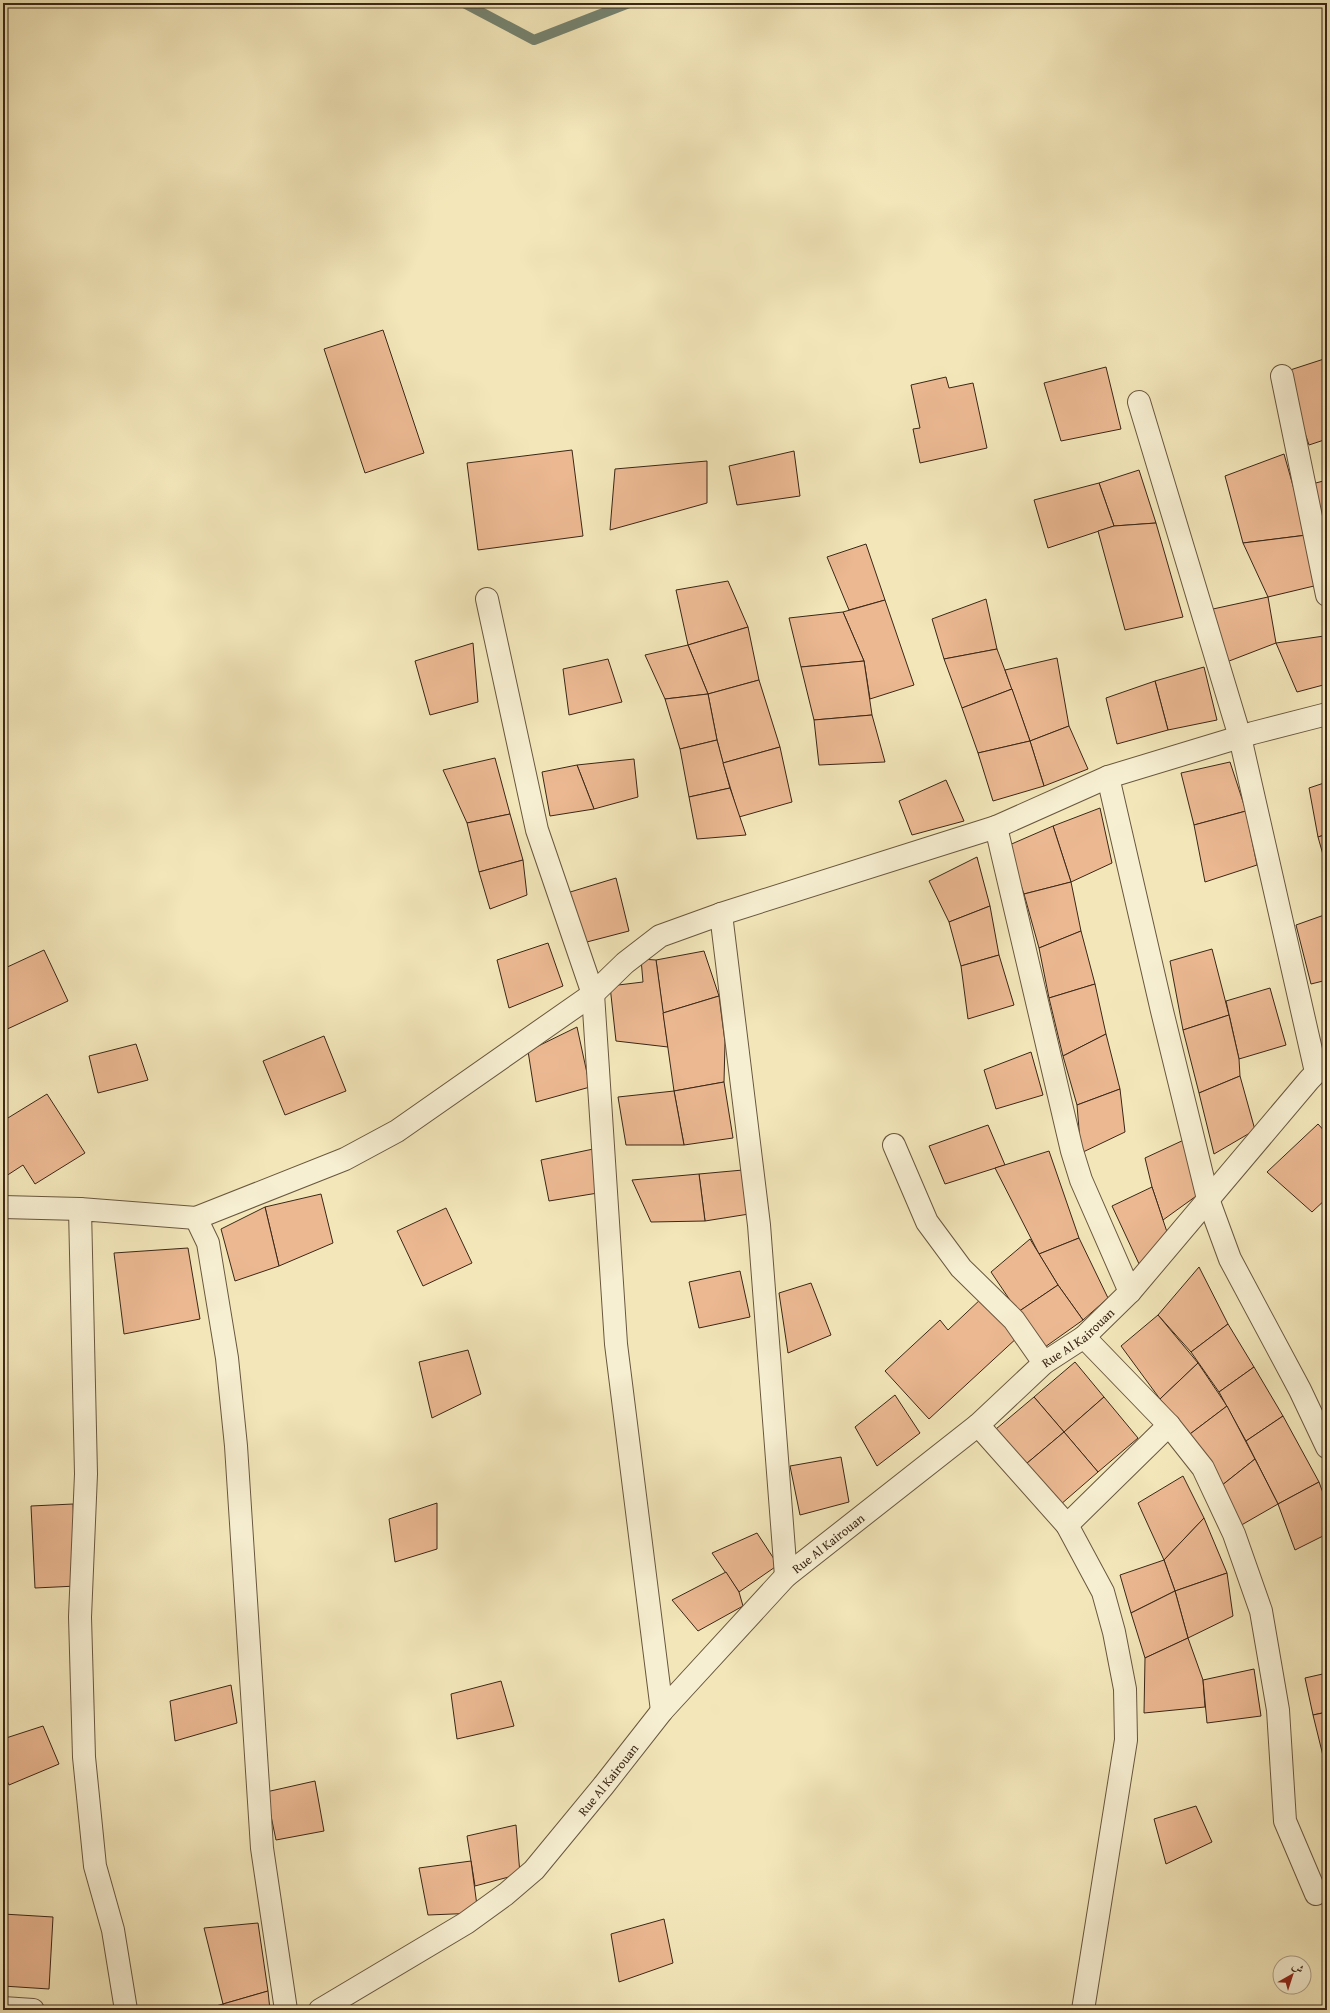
<svg xmlns="http://www.w3.org/2000/svg" width="1330" height="2013" font-family="'Gentium Book Plus',Amiri,serif">
<style>
.lines{fill:none;stroke-linecap:round;stroke-linejoin:round}
.stream{stroke:#758370;stroke-width:10}
.building{fill:#ebb892;stroke:#3b2716}
.street-casing{stroke:#69573f;stroke-width:24}
.street{stroke:#f7efd2;stroke-width:22}
.labels{text-anchor:middle;dominant-baseline:central;stroke-width:4;stroke-linejoin:round;paint-order:stroke}
.street-label{font-size:13px;fill:#3b2716;stroke:#f7efd2}
</style>
<rect width="100%" height="100%" fill="#f3e7ba"/>
<filter id="stains"><feTurbulence type="fractalNoise" baseFrequency=".005" numOctaves="4"/><feColorMatrix values="0 0 0 0 .2 0 0 0 0 .09 0 0 0 0 .02 0 0 0 .5 -.17"/></filter>
<radialGradient id="worn" r=".72"><stop offset=".6" stop-color="#630" stop-opacity="0"/><stop offset="1" stop-color="#630" stop-opacity=".3"/></radialGradient>
<g class="lines">
<polyline class="stream" points="464,3 534,40 629,3"/>
</g>
<g class="building">
<polygon points="383,330 424,453 365,473 324,349"/>
<polygon points="1327,358 1327,439 1309,445 1284,372"/>
<polygon points="1106,367 1121,429 1061,441 1044,383"/>
<polygon points="946,377 949,388 973,383 987,448 920,463 913,429 920,428 911,385"/>
<polygon points="572,450 583,536 478,550 467,463"/>
<polygon points="794,451 800,496 737,505 729,466"/>
<polygon points="1284,454 1307,535 1243,543 1225,476"/>
<polygon points="707,461 707,503 610,530 615,469"/>
<polygon points="1139,470 1156,523 1114,526 1099,483"/>
<polygon points="1327,480 1327,534 1312,484"/>
<polygon points="1099,483 1114,526 1048,548 1034,500"/>
<polygon points="1156,523 1183,617 1125,630 1098,531 1114,526"/>
<polygon points="1307,535 1314,586 1268,597 1243,543"/>
<polygon points="866,544 885,600 849,610 827,557"/>
<polygon points="728,581 748,627 688,645 676,590"/>
<polygon points="1268,597 1276,643 1224,663 1213,609"/>
<polygon points="986,599 997,649 944,659 932,619"/>
<polygon points="885,600 914,685 870,699 864,661 843,612"/>
<polygon points="843,612 864,661 801,667 789,618"/>
<polygon points="748,627 759,680 708,694 688,645"/>
<polygon points="1324,636 1327,644 1327,684 1297,692 1276,643"/>
<polygon points="473,643 478,702 430,715 415,661"/>
<polygon points="688,645 708,694 665,699 645,655"/>
<polygon points="997,649 1012,689 962,708 944,659"/>
<polygon points="1057,658 1069,726 1030,741 1005,670"/>
<polygon points="608,659 622,702 569,715 563,669"/>
<polygon points="864,661 872,715 814,720 801,667"/>
<polygon points="1204,667 1217,720 1168,730 1155,681"/>
<polygon points="759,680 780,747 723,763 717,740 708,694"/>
<polygon points="1155,681 1168,730 1117,744 1106,698"/>
<polygon points="1012,689 1030,741 978,753 962,708"/>
<polygon points="708,694 717,740 680,749 665,699"/>
<polygon points="872,715 885,762 819,765 814,720"/>
<polygon points="1069,726 1088,769 1044,786 1030,741"/>
<polygon points="717,740 730,788 689,797 680,749"/>
<polygon points="1030,741 1044,786 993,801 978,753"/>
<polygon points="780,747 792,802 739,817 723,763"/>
<polygon points="495,758 510,814 467,823 443,770"/>
<polygon points="634,759 638,797 594,809 577,765"/>
<polygon points="1230,762 1246,811 1194,825 1181,773"/>
<polygon points="577,765 594,809 550,816 542,772"/>
<polygon points="946,780 964,821 912,835 899,801"/>
<polygon points="1327,782 1327,834 1318,837 1309,788"/>
<polygon points="730,788 746,835 697,839 689,797"/>
<polygon points="1100,808 1112,863 1071,882 1053,826"/>
<polygon points="1246,811 1257,865 1205,882 1194,825"/>
<polygon points="510,814 523,860 479,872 467,823"/>
<polygon points="1053,826 1071,882 1024,894 1007,846"/>
<polygon points="1327,834 1327,869 1318,837"/>
<polygon points="977,857 990,906 949,922 929,881"/>
<polygon points="523,860 527,895 490,909 479,872"/>
<polygon points="616,878 629,931 583,943 567,893"/>
<polygon points="1071,882 1081,931 1039,948 1024,894"/>
<polygon points="990,906 999,955 961,966 949,922"/>
<polygon points="1327,914 1327,980 1311,984 1296,925"/>
<polygon points="1081,931 1095,984 1049,998 1039,948"/>
<polygon points="548,943 563,986 509,1008 497,960"/>
<polygon points="1212,949 1229,1015 1183,1030 1170,961"/>
<polygon points="44,950 68,1001 3,1031 3,969"/>
<polygon points="704,951 719,996 663,1013 656,960"/>
<polygon points="999,955 1014,1005 968,1019 961,966"/>
<polygon points="641,959 656,960 668,1047 616,1041 610,986 643,982"/>
<polygon points="1095,984 1106,1034 1063,1056 1049,998"/>
<polygon points="1270,988 1286,1045 1239,1059 1226,1001"/>
<polygon points="719,996 725,1042 724,1082 674,1091 663,1013"/>
<polygon points="1229,1015 1239,1059 1240,1076 1199,1093 1183,1030"/>
<polygon points="577,1027 590,1087 536,1102 528,1051"/>
<polygon points="1106,1034 1120,1089 1077,1105 1063,1056"/>
<polygon points="324,1036 346,1091 285,1115 263,1061"/>
<polygon points="136,1044 148,1080 98,1093 89,1056"/>
<polygon points="1031,1052 1043,1095 996,1109 984,1070"/>
<polygon points="1240,1076 1255,1130 1214,1154 1199,1093"/>
<polygon points="724,1082 733,1138 684,1145 674,1091"/>
<polygon points="1120,1089 1125,1132 1081,1153 1077,1105"/>
<polygon points="674,1091 684,1145 626,1145 618,1097"/>
<polygon points="47,1094 85,1153 35,1184 23,1165 3,1178 3,1121"/>
<polygon points="1318,1124 1327,1134 1327,1198 1312,1212 1267,1172"/>
<polygon points="988,1125 1005,1165 945,1184 929,1146"/>
<polygon points="1186,1139 1199,1194 1163,1220 1152,1187 1145,1158"/>
<polygon points="598,1148 604,1192 549,1201 541,1160"/>
<polygon points="1049,1151 1079,1238 1039,1254 995,1168"/>
<polygon points="743,1170 749,1214 705,1221 699,1174"/>
<polygon points="699,1174 705,1221 651,1222 632,1180"/>
<polygon points="1152,1187 1169,1238 1140,1266 1112,1206"/>
<polygon points="321,1194 333,1243 279,1266 265,1207"/>
<polygon points="265,1207 279,1266 235,1281 221,1229"/>
<polygon points="446,1208 472,1263 423,1286 397,1231"/>
<polygon points="1079,1238 1108,1298 1083,1320 1058,1285 1039,1254"/>
<polygon points="1030,1239 1058,1285 1018,1312 991,1272"/>
<polygon points="188,1248 200,1319 124,1334 114,1253"/>
<polygon points="1199,1267 1228,1324 1191,1352 1158,1315"/>
<polygon points="740,1271 750,1317 699,1328 689,1282"/>
<polygon points="811,1283 831,1335 788,1353 779,1293"/>
<polygon points="1058,1285 1083,1320 1045,1347 1018,1312"/>
<polygon points="983,1297 1019,1336 929,1419 885,1371 940,1320 948,1330"/>
<polygon points="1158,1315 1198,1363 1160,1399 1121,1346"/>
<polygon points="1228,1324 1254,1367 1219,1392 1191,1352"/>
<polygon points="468,1350 481,1394 432,1418 419,1362"/>
<polygon points="1075,1362 1104,1397 1064,1432 1034,1397"/>
<polygon points="1198,1363 1227,1406 1190,1434 1160,1399"/>
<polygon points="1254,1367 1283,1416 1246,1441 1219,1392"/>
<polygon points="895,1395 920,1433 877,1466 855,1427"/>
<polygon points="1034,1397 1064,1432 1026,1464 996,1429"/>
<polygon points="1104,1397 1138,1438 1098,1472 1064,1432"/>
<polygon points="1227,1406 1255,1459 1221,1486 1190,1434"/>
<polygon points="1283,1416 1319,1482 1278,1504 1246,1441"/>
<polygon points="1064,1432 1098,1472 1060,1505 1026,1464"/>
<polygon points="841,1457 849,1502 800,1515 790,1466"/>
<polygon points="1255,1459 1278,1504 1238,1527 1221,1486"/>
<polygon points="1183,1476 1204,1518 1164,1560 1138,1503"/>
<polygon points="1319,1482 1327,1504 1327,1534 1295,1550 1278,1504"/>
<polygon points="437,1503 437,1549 395,1562 389,1519"/>
<polygon points="73,1504 77,1586 35,1588 31,1506"/>
<polygon points="1204,1518 1227,1573 1175,1591 1164,1560"/>
<polygon points="757,1533 778,1565 739,1592 712,1553"/>
<polygon points="1164,1560 1175,1591 1131,1613 1120,1575"/>
<polygon points="726,1572 739,1592 743,1606 698,1631 672,1600"/>
<polygon points="1227,1573 1233,1616 1188,1638 1175,1591"/>
<polygon points="1175,1591 1188,1638 1145,1658 1131,1613"/>
<polygon points="1188,1638 1203,1680 1205,1707 1144,1713 1145,1658"/>
<polygon points="1254,1669 1261,1716 1207,1723 1203,1680"/>
<polygon points="1327,1673 1327,1712 1313,1715 1305,1678"/>
<polygon points="501,1681 514,1726 457,1739 451,1694"/>
<polygon points="231,1685 237,1723 175,1741 170,1701"/>
<polygon points="1327,1712 1327,1768 1326,1768 1313,1715"/>
<polygon points="43,1726 59,1764 9,1785 3,1772 3,1739"/>
<polygon points="315,1781 324,1831 276,1840 266,1792"/>
<polygon points="1196,1806 1212,1842 1166,1864 1154,1819"/>
<polygon points="516,1825 520,1874 475,1886 467,1836"/>
<polygon points="471,1861 478,1913 428,1915 419,1868"/>
<polygon points="3,1914 53,1917 49,1989 3,1986"/>
<polygon points="664,1919 673,1963 619,1982 611,1934"/>
<polygon points="258,1923 268,1991 223,2004 204,1928"/>
<polygon points="268,1991 270,2010 224,2010 223,2004"/>
<polygon points="223,2004 224,2010 201,2010"/>
</g>
<g class="lines">
<defs>
<g id="street">
<polyline points="1282,376 1327,595"/>
<polyline points="1139,402 1240,737 1316,1072"/>
<polyline points="487,599 537,830 593,994 616,1344 662,1711"/>
<polyline points="1108,777 1162,1011 1208,1199 1230,1259 1300,1390 1327,1447"/>
<polyline points="996,827 1072,1151 1081,1180 1130,1292"/>
<polyline points="721,914 759,1225 786,1576"/>
<polyline points="894,1145 927,1222 961,1268 1014,1320 1044,1363"/>
<polyline points="3,1207 80,1209"/>
<polyline points="1084,1337 1169,1425 1203,1468 1234,1534 1261,1611 1278,1710 1285,1821 1316,1894"/>
<polyline points="978,1425 1067,1525 1103,1592 1114,1632 1125,1689 1126,1740 1083,2010"/>
<polyline points="1067,1525 1169,1425"/>
<polyline points="3,2008 33,2010"/>
<polyline points="126,2010 113,1930 95,1866 84,1757 80,1617 86,1474 80,1209 196,1218"/>
<polyline points="286,2010 262,1848 236,1446 227,1358 208,1243 196,1218 345,1159 397,1131 593,994 625,963 660,936 721,914 996,827 1108,777 1253,733 1327,714"/>
<path id="s1" d="M320,2010L466,1923L506,1894L534,1870L604,1785L662,1711L786,1576L978,1425L1044,1363L1084,1337L1130,1292L1309,1080L1327,1061"/>
</g>
</defs>
<use href="#street" class="street-casing"/>
<use href="#street" class="street"/>
</g>
<g class="labels">
<g class="street-label">
<text stroke="none"><textPath href="#s1" startOffset="1021">Rue Al Kairouan</textPath></text>
<text stroke="none"><textPath href="#s1" startOffset="697">Rue Al Kairouan</textPath></text>
<text stroke="none"><textPath href="#s1" startOffset="373">Rue Al Kairouan</textPath></text>
</g>
</g>
<rect width="1330" height="2013" fill="none" stroke="#f3e7ba" stroke-width="16"/>
<rect x="4" y="4" width="1322" height="2005" fill="none" stroke="#3b2716" stroke-width="2"/>
<rect x="8" y="8" width="1314" height="1997" fill="none" stroke="#3b2716"/>
<g transform="translate(1292 1975) rotate(39)"><circle r="19" fill="#f7efd2" stroke="#ac9f87"/>
<path d="M0-3L7 15L0 10L-7 15Z" fill="#8f2418"/>
<text y="-6" font-size="11" font-weight="bold" text-anchor="middle" fill="#3b2716">ش</text>
</g>
<rect width="100%" height="100%" filter="url(#stains)"/>
<rect width="100%" height="100%" fill="url(#worn)"/>
</svg>
